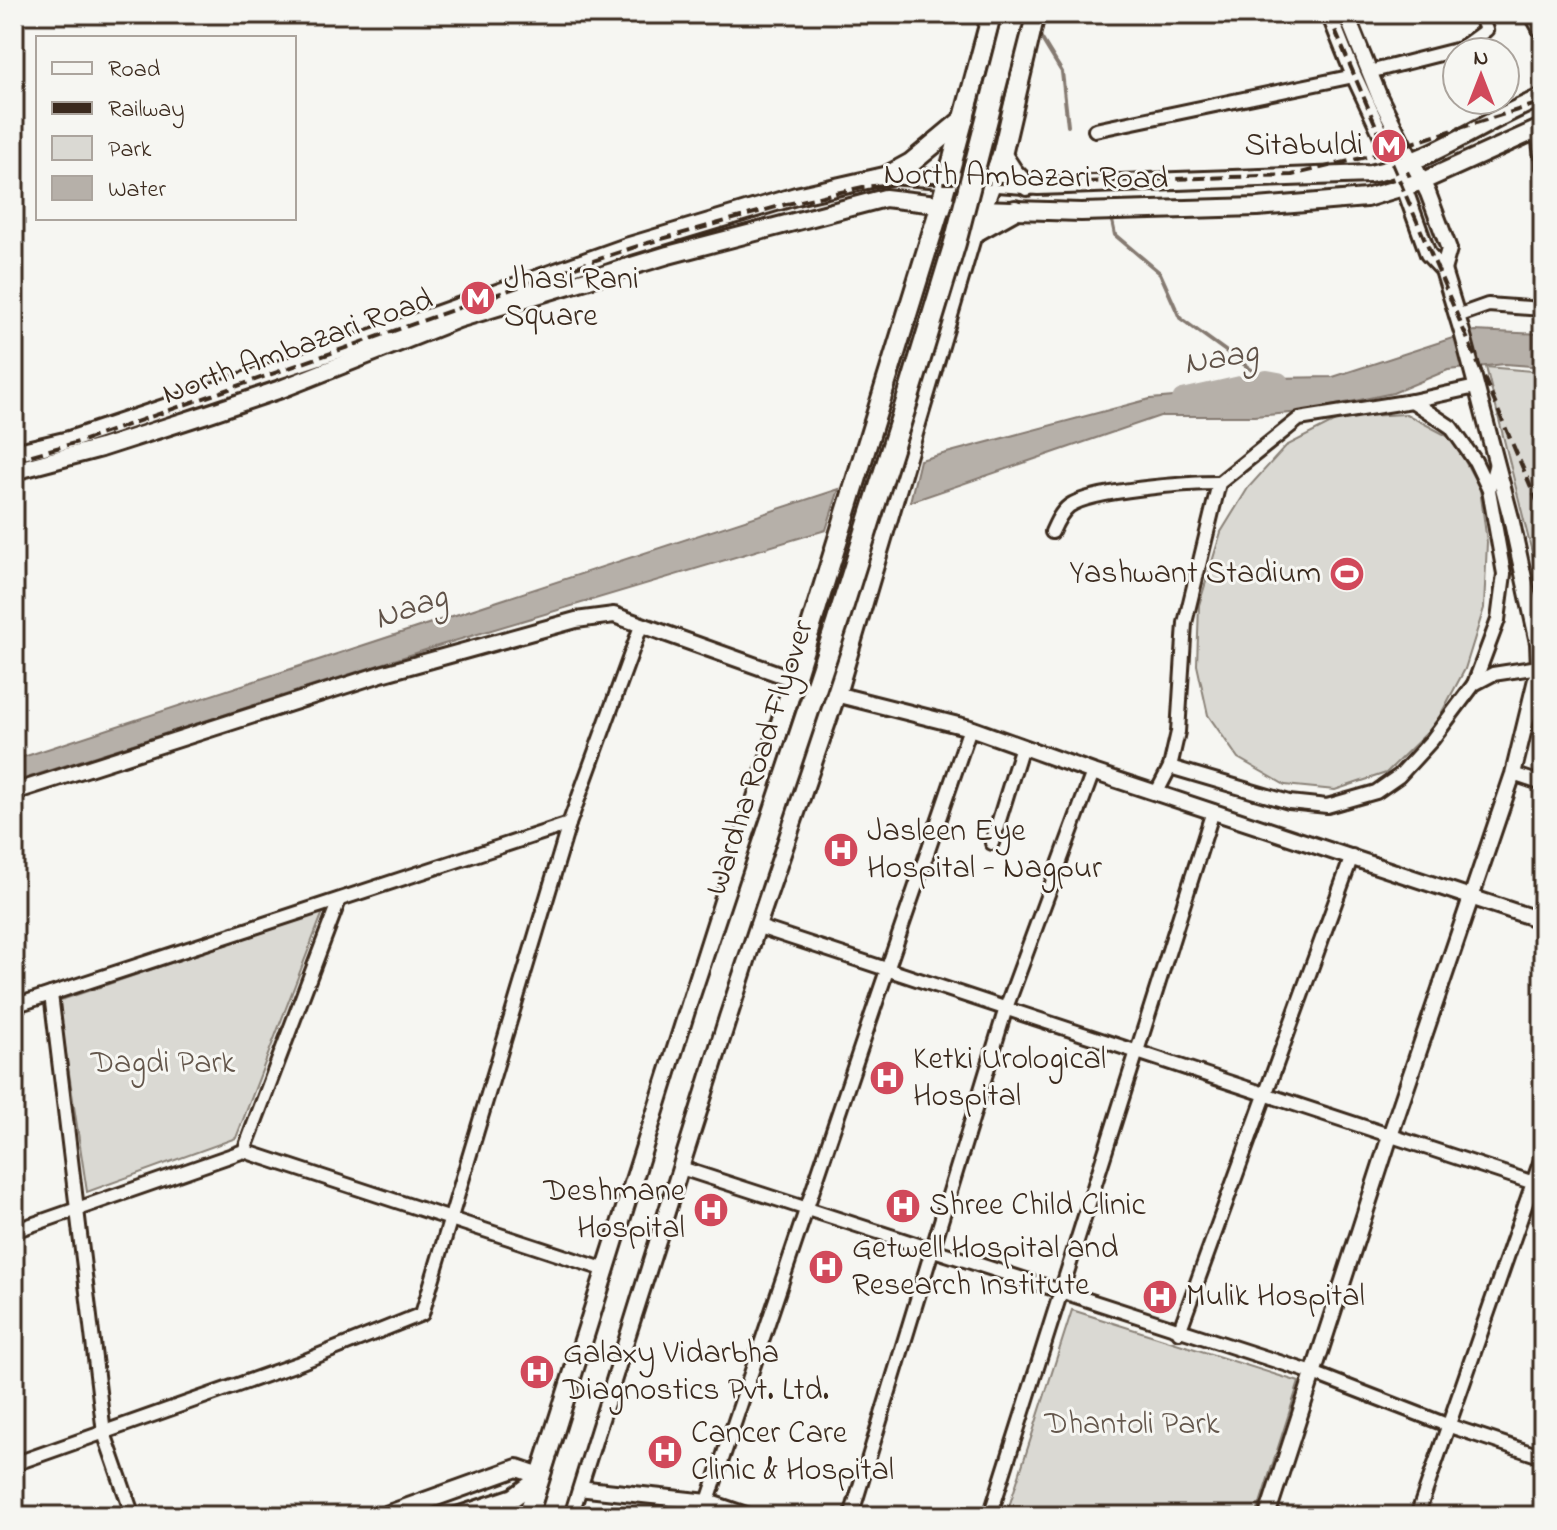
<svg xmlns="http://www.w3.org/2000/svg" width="1557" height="1530" font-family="'Indie Flower',sans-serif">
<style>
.green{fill:#dad9d3;stroke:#8a8278;stroke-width:2}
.water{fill:#b6b0a9;stroke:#857a71;stroke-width:2}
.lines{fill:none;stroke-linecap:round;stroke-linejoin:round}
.stream{stroke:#857a71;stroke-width:4}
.river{stroke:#b6b0a9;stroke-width:22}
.minor-casing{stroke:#3b2a1e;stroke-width:18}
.tertiary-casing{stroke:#3b2a1e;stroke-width:20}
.secondary-casing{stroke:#3b2a1e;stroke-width:22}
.primary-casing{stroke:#3b2a1e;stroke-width:24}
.minor{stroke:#f6f6f2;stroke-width:12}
.tertiary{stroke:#f6f6f2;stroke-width:14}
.secondary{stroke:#f6f6f2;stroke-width:16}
.primary{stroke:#f6f6f2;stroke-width:18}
.rail{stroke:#3b2a1e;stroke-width:4;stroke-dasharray:12 6;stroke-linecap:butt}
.trunk-bridge-casing{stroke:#3b2a1e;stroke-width:26;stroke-linecap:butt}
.trunk-bridge{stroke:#f6f6f2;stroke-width:20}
.labels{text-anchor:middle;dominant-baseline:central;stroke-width:6;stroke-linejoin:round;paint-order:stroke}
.poi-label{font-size:32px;fill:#3b2a1e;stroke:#f6f6f2;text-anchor:start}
.street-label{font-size:32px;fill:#3b2a1e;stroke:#f6f6f2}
.park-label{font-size:32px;fill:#63564b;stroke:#f6f6f2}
.water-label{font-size:34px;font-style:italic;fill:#605248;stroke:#f6f6f2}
</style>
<rect width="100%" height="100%" fill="#f6f6f2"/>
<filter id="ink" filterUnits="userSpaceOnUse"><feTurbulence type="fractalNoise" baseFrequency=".0125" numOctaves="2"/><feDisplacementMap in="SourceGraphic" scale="16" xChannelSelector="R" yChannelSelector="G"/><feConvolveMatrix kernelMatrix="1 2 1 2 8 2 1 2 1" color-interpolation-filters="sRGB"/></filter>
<g filter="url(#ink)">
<g class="green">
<polygon points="1486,367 1543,372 1543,597"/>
<polygon points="1406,414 1453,439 1480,489 1487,542 1484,608 1465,669 1435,725 1386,773 1335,790 1285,785 1238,758 1208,715 1197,665 1199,605 1221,532 1248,488 1286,446 1343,417"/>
<polygon points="323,912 236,1138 87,1192 58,1001"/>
<polygon points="1072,1310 1299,1382 1256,1516 1006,1516"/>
</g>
<g class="water">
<polygon points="1474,331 1543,334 1543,367 1505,364 1448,370 1393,393 1302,412 1254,416 1160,416 910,502 920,460 1150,399 1221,393 1272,378 1333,377"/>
<polygon points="839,489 826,530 441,645 14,782 14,760"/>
</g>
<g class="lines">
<g class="stream">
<polyline points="1040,36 1062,72 1068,126"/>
<polyline points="1111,216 1115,235 1160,273 1180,318 1267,381"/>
</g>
<polyline class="river" points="1183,400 1267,381 1278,383"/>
<defs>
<g id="minor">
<polyline points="1531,14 1543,36"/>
<polyline points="1369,72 1460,49 1486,30 1480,14"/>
<polyline points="1537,129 1543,168"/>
<polyline points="1095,130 1354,76"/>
<polyline points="1457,316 1488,305 1543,309"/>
<polyline points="1412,401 1451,427 1475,461 1489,490 1496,463"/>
<path d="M1052,532C1056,523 1061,512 1069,506C1091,490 1190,483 1219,483"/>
<polyline points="1474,684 1498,620 1504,574 1489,490"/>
<polyline points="1170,767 1289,802 1327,806 1376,792 1399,776 1432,740 1474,684 1493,674 1539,667"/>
<polyline points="1513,774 1543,784"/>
<polyline points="1157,792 1170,767 1178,732 1185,623 1219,483 1299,419 1412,401 1476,387"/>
<polyline points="992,843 1022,746"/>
<polyline points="756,926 1543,1186"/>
<polyline points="51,994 104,1433 133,1516"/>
<polyline points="14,1006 569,824"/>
<polyline points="244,1151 606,1270"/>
<polyline points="681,1168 1313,1373 1447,1425 1543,1457"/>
<polyline points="14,1231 244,1151 339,900"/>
<polyline points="1179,1332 1352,856"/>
<polyline points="14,1464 297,1364 422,1314 569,824 641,626"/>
<path d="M703,1516C792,1253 879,990 970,728"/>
<polyline points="851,1516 1006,1008 1093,772"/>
<polyline points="990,1516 1213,811"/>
<polyline points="1417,1516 1543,1154"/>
</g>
<g id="tertiary">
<polyline points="1346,14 1380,98 1428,193 1449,249 1443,270"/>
<polyline points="14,792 381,674 576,620 614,615 835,694 970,728 1093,772 1543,921"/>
<polyline points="578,1488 708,1502 749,1516"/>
<polyline points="1267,1516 1390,1136 1513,774 1539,667 1538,643 1511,518 1462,332 1443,270 1428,254 1397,168 1354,76 1329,14"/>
</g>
<g id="secondary">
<path d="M14,453L69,440L352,345L626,247L796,196L889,175L1038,186L1370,174C1433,161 1483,121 1543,97"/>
<polyline points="14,471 101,448 207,414 281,389 458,319 668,255 885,198 980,209 1081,212 1257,207 1366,198 1423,181 1543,127"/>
<polyline points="383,1516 517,1468 573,1487"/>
<polyline points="457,1516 514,1497 540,1478"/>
</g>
<g id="primary">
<polyline points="1002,155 1013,172 1027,186"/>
<polyline points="889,175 911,163 965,118"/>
<polyline points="972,234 1015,210"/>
<polyline points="528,1516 792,688 938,214 992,14"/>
<polyline points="568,1516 756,926 838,687 972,234 1002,155 1035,14"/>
</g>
</defs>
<use href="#minor" class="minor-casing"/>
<use href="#tertiary" class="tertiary-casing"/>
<use href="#secondary" class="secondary-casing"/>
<use href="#primary" class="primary-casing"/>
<use href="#minor" class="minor"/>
<use href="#tertiary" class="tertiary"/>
<use href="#secondary" class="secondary"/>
<use href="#primary" class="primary"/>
<g class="rail">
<polyline points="1328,14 1543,515"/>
<polyline points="14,460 85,440 560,272 644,244 787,204 863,187 908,183 1053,183 1292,175 1374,155 1543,102"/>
</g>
<defs>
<polyline id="trunk-bridge" points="551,1516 708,1011 837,624 907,401 955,243 1014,14"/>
</defs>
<use href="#trunk-bridge" class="trunk-bridge-casing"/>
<use href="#trunk-bridge" class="trunk-bridge"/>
</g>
</g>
<defs>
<symbol id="metro-disc" viewBox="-11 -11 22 22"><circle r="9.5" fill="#d1495b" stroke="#f6f6f2"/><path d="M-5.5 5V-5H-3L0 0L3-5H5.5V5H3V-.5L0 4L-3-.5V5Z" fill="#fff"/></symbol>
<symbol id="stadium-disc" viewBox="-11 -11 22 22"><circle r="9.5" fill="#d1495b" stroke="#f6f6f2"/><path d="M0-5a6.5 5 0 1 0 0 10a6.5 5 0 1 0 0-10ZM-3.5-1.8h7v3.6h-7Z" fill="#fff"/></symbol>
<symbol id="hospital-disc" viewBox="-11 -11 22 22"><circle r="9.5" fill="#d1495b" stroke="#f6f6f2"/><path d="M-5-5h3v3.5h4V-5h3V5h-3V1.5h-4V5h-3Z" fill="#fff"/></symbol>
</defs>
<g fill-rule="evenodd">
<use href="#metro-disc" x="1369" y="126" width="40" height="40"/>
<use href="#metro-disc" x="458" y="278" width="40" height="40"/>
<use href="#stadium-disc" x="1327" y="554" width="40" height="40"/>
<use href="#hospital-disc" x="821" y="830" width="40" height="40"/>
<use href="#hospital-disc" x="867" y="1058" width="40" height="40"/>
<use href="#hospital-disc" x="883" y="1186" width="40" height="40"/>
<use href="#hospital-disc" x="691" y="1190" width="40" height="40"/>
<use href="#hospital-disc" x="806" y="1247" width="40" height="40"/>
<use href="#hospital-disc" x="1140" y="1277" width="40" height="40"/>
<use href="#hospital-disc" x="517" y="1352" width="40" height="40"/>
<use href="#hospital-disc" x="645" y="1432" width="40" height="40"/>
</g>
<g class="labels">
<g class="poi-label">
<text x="1363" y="146" text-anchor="end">Sitabuldi</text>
<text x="504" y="280">Jhasi Rani<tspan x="504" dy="37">Square</tspan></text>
<text x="1321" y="574" text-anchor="end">Yashwant Stadium</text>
<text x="867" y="832">Jasleen Eye<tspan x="867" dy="37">Hospital - Nagpur</tspan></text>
<text x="913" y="1060">Ketki Urological<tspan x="913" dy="37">Hospital</tspan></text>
<text x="685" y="1192" text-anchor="end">Deshmane<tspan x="685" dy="37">Hospital</tspan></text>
<text x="929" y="1206">Shree Child Clinic</text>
<text x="852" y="1249">Getwell Hospital and<tspan x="852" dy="37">Research Institute</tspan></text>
<text x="1186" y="1297">Mulik Hospital</text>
<text x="563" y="1354">Galaxy Vidarbha<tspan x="563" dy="37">Diagnostics Pvt. Ltd.</tspan></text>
<text x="691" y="1434">Cancer Care<tspan x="691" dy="37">Clinic &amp; Hospital</tspan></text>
</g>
<g class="street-label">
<text transform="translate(1026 178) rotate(1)">North Ambazari Road</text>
<text transform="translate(298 348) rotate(-20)">North Ambazari Road</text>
<text transform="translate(761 758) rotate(-72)">Wardha Road Flyover</text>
</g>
<g class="park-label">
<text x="163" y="1064">Dagdi Park</text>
<text x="1132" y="1425">Dhantoli Park</text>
</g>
<g class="water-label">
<text transform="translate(1221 359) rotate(-10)">Naag</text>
<text transform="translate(411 609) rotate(-19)">Naag</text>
</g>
</g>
<rect width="1557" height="1530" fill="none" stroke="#f6f6f2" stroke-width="48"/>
<rect x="24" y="24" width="1509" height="1482" fill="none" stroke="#3b2a1e" stroke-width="3" filter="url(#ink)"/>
<rect x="36" y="36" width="260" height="184" fill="#f6f6f2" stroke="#aba49d" stroke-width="2"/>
<rect x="52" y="62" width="40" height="12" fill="#f6f6f2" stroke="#aba49d" stroke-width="2"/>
<text x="108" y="76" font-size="24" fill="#3b2a1e">Road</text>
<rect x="52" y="102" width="40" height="12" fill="#3b2a1e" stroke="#aba49d" stroke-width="2"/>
<text x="108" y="116" font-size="24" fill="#3b2a1e">Railway</text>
<rect x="52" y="136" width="40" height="24" fill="#dad9d3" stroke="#aba49d" stroke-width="2"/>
<text x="108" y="156" font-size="24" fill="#3b2a1e">Park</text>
<rect x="52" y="176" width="40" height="24" fill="#b6b0a9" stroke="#aba49d" stroke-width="2"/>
<text x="108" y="196" font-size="24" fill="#3b2a1e">Water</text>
<g transform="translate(1481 76)"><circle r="38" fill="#f6f6f2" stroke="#aba49d" stroke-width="2"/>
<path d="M0-6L14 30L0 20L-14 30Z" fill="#d1495b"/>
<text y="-12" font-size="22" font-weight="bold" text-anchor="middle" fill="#3b2a1e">N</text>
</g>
</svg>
